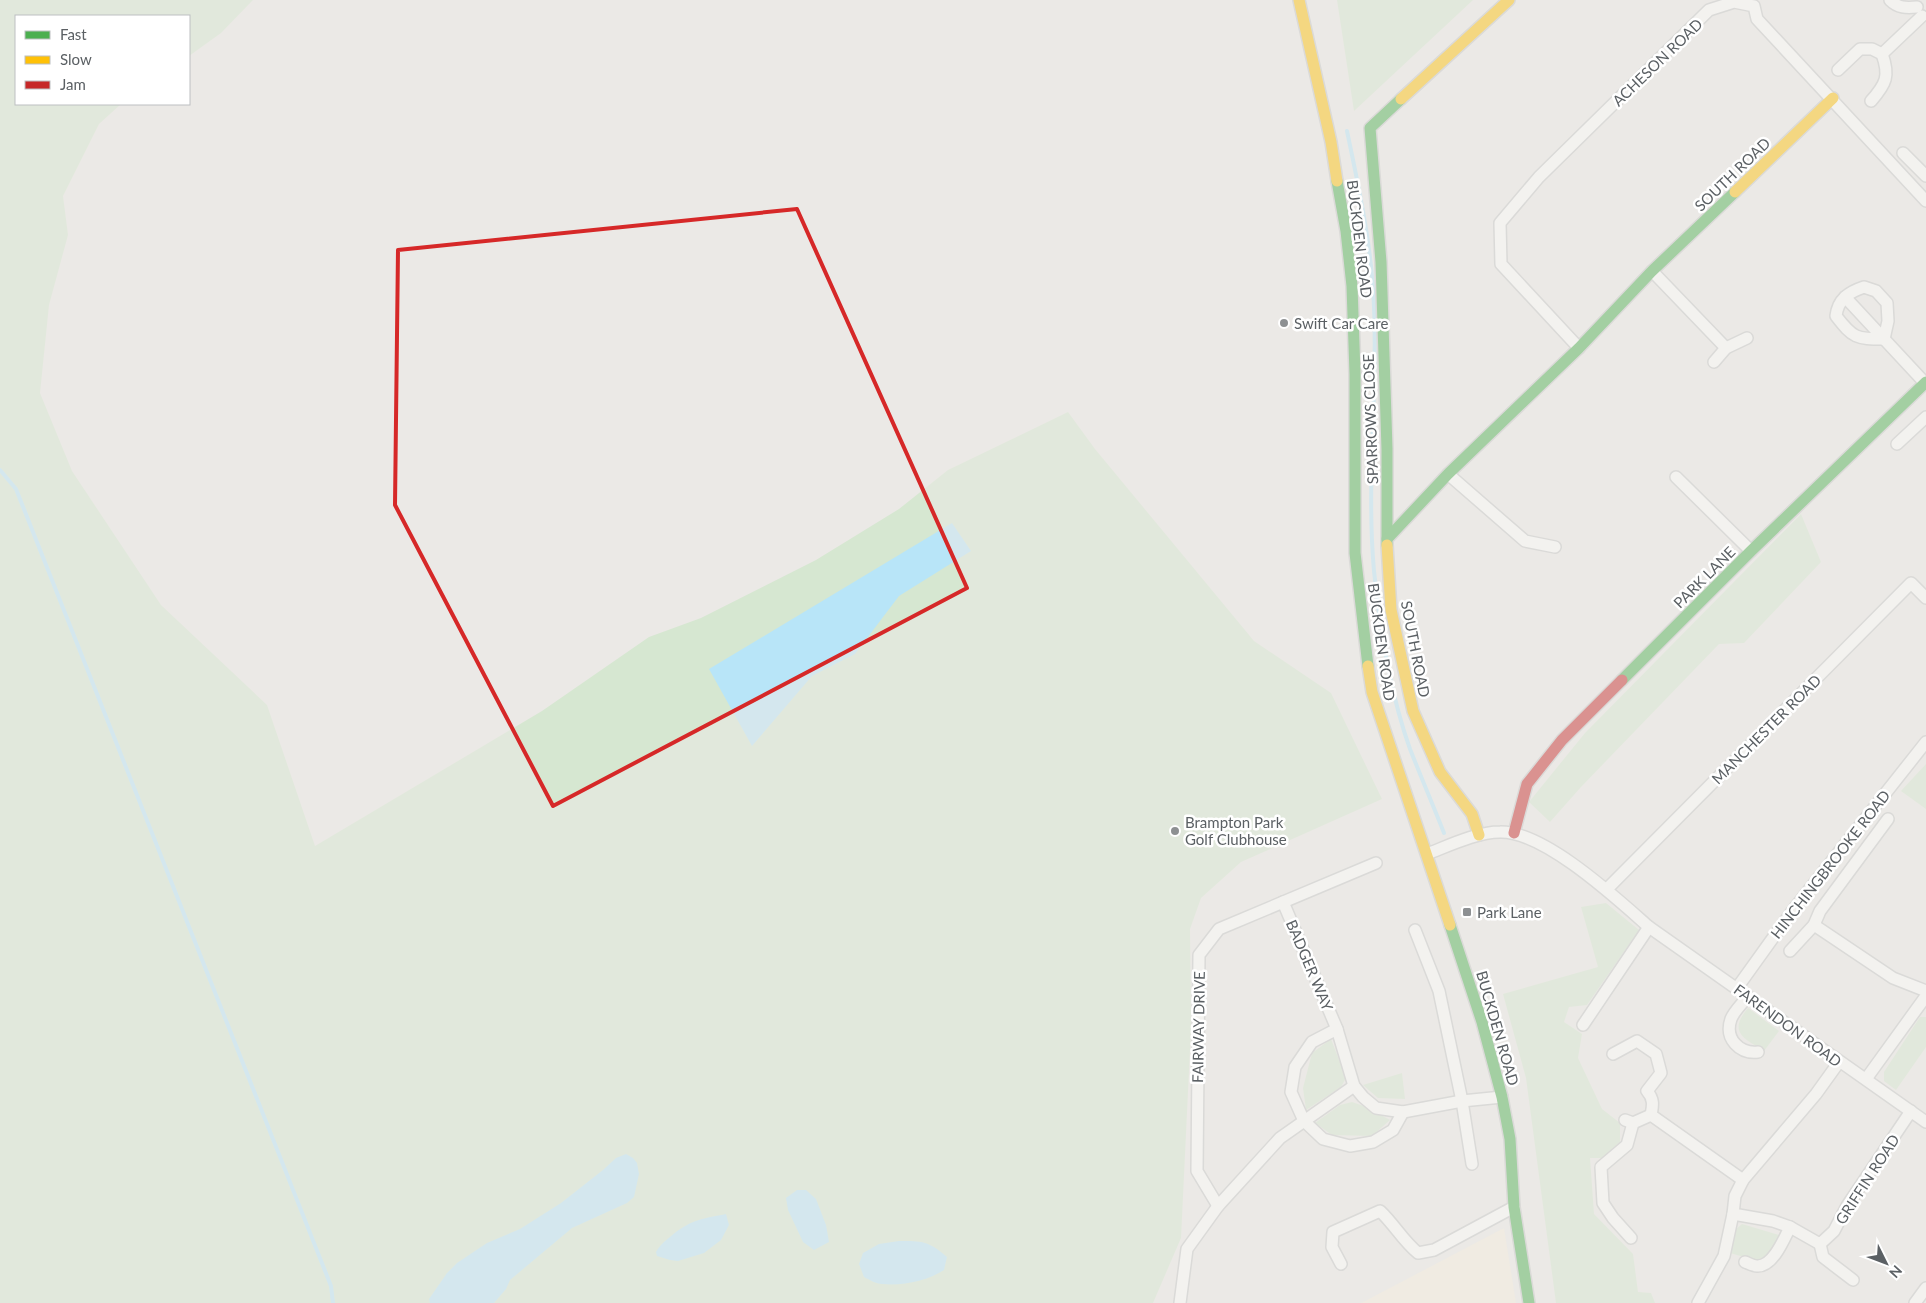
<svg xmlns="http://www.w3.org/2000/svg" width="1926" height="1303" font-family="Lato,sans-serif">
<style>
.commercial{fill:#f5edde}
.green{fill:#d6e7d1}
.water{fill:#b8e5f8}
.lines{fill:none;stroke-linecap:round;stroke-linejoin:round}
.stream{stroke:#b8e5f8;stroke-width:4}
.street-casing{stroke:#c6c7c7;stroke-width:14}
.fast-casing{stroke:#c7c8c8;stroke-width:14}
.slow-casing{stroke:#c7c8c8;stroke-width:14}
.jam-casing{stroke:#c7c8c8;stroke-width:14}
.street{stroke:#fcfcfb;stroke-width:11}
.fast{stroke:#4caf50;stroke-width:11}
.slow{stroke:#ffc107;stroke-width:11}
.jam{stroke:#c62828;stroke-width:11}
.marked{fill:none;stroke:#d62828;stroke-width:4;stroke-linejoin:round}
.poi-dot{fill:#8d9092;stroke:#fff;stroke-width:2}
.labels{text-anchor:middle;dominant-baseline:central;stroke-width:5;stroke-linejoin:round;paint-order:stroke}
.street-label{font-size:15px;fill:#5b6064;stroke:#fff}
.poi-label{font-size:15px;fill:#5b6064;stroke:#fff;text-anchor:start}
</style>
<rect width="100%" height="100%" fill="#ebe9e6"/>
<polygon class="commercial" points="1504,1228 1516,1303 1361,1303 1367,1300"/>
<g class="green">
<polygon points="0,0 253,0 221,33 189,56 189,16 16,16 16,104 121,104 99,124 63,196 68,235 49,305 40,393 72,471 161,605 267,705 315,846 542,711 649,637 701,618 816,560 899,509 948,470 1068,412 1095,449 1254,641 1331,693 1382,799 1241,862 1201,898 1190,929 1191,1029 1181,1238 1153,1303 0,1303"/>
<polygon points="1337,0 1473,0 1354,111"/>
<polygon points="1801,514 1821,562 1744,643 1719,644 1581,787 1550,822 1529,802 1585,733"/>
<polygon points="1926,764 1926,809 1901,791"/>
<polygon points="1606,903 1639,930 1587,1005 1569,1007 1564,1022 1582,1034 1578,1058 1602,1109 1620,1123 1620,1143 1602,1158 1590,1158 1594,1214 1633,1254 1638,1292 1651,1293 1655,1303 1556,1303 1526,1078 1503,994 1598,967 1581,907"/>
<path d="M1748,1008L1779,1031L1764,1051C1743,1038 1728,1032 1748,1008Z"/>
<polygon points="1920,1017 1926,1017 1926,1047 1896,1090 1884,1081 1884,1072"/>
<polygon points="1331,1039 1346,1078 1341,1087 1306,1110 1303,1088 1312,1053"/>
<polygon points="1402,1073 1405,1099 1378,1098 1363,1085"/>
<polygon points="1352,1102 1364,1106 1390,1120 1372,1136 1332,1135 1315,1123 1340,1105"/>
<path d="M1742,1224L1779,1235C1774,1247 1770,1254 1758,1261L1730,1253L1734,1231Z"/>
</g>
<g class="water">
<polygon points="952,523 971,551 899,596 855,654 812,676 752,746 709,669"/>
<polygon points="626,1154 633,1158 637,1163 639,1174 634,1197 627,1203 572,1228 510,1280 506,1289 494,1303 430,1303 429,1299 447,1273 457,1263 487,1243 520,1229 561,1203 603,1170 616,1158"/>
<polygon points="797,1190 806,1190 816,1199 826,1225 829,1242 814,1250 803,1242 788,1210 786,1198"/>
<path d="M726,1214L729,1225L721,1240L704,1253L678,1261L670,1260L657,1256L656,1252C660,1245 664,1242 670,1237C690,1220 700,1219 726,1214Z"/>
<path d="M899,1241C922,1241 929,1241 947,1257L944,1270C927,1281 903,1286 882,1284C876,1284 870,1280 864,1277L859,1264L863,1253L879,1244Z"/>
</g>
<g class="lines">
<g class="stream">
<path d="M1347,131C1359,189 1372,247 1374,307C1378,395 1366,483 1374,571C1380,630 1390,693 1410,749C1421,777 1433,805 1444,833"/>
<polyline points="0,470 16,489 331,1286 333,1303"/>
</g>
<defs>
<g id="street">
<path d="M1890,0C1898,8 1906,8 1917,7"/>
<polyline points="1882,54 1922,16"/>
<path d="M1838,70L1860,49H1872L1882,54C1890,76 1886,84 1871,101"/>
<polyline points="1903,153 1926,176"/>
<polyline points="1652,271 1726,348"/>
<path d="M1864,287L1876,291L1887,303L1888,321L1884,339C1856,339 1853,338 1836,316C1838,299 1849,292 1864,287Z"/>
<polyline points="1845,297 1925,383"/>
<polyline points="1579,348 1501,264 1500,223 1539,177 1709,10 1734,2 1754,6 1757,19 1926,201"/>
<polyline points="1714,362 1726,348 1747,338"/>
<polyline points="1897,444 1926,417"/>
<polyline points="1448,474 1525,541 1555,547"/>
<polyline points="1676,477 1751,551"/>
<path d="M1427,854C1448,846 1477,832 1500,832C1544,831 1616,898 1649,927L1926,1122"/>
<polyline points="1607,889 1911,583 1926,598"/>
<polyline points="1283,902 1337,1029 1354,1086 1363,1097 1376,1108 1403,1112 1462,1101 1502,1097"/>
<polyline points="1814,925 1893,978 1926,991"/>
<polyline points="1415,930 1439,991 1462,1101 1472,1164"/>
<polyline points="1790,951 1814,925 1820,911 1888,819"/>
<polyline points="1737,988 1793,910 1926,742"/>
<path d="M1748,996C1743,1003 1734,1011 1731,1019C1724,1039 1740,1054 1758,1052"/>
<polyline points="1583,1025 1649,927"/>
<polyline points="1337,1029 1312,1042 1295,1067 1291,1092 1304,1121 1323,1139 1350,1146 1373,1142 1393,1130 1403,1112"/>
<path d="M1613,1054L1637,1041L1656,1054L1661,1073L1647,1091C1654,1099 1653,1105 1651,1115L1633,1123L1625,1120"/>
<polyline points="1866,1079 1926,996"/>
<polyline points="1651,1115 1743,1180"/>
<polyline points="1218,1206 1197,1171 1199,955 1219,929 1376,863"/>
<polyline points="1733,1214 1773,1221 1790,1227 1820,1244 1834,1231 1847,1206 1911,1111"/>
<polyline points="1631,1238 1613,1218 1603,1203 1601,1167 1627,1145 1633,1123"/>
<polyline points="1820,1244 1823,1257 1853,1280"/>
<path d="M1745,1262C1748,1263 1753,1266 1757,1266C1773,1267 1784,1239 1790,1227"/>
<path d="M1341,1264L1332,1247L1333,1232L1380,1211C1394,1224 1403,1241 1418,1253L1434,1250L1514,1207"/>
<polyline points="1180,1303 1187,1249 1218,1206 1280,1138 1354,1086"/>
<polyline points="1698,1303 1724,1256 1733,1214 1735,1196 1743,1180 1816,1094 1839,1062"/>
<polyline points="1915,1303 1926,1288"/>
</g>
<g id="fast">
<polyline points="1337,181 1346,231 1352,286 1355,374 1355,553 1368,666"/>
<polyline points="1387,539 1387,449 1381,262 1370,128 1401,99"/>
<polyline points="1387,545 1387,539 1448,474 1579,348 1652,271 1735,192"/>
<polyline points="1622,680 1751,551 1926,382"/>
<polyline points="1450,925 1482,1022 1502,1097 1510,1139 1514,1207 1529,1303"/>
</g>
<g id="slow">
<polyline points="1299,0 1331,142 1337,181"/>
<polyline points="1401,99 1509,0"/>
<polyline points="1735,192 1833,98"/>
<polyline points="1387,545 1391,610 1413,711 1440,772 1472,814 1479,835"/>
<polyline points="1368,666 1372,692 1450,925"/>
</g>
<polyline id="jam" points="1514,833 1527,784 1562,740 1622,680"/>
</defs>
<use href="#street" class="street-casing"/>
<use href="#fast" class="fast-casing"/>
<use href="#slow" class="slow-casing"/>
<use href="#jam" class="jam-casing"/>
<use href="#street" class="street"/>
<use href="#fast" class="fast"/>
<use href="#slow" class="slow"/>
<use href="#jam" class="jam"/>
</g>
<path d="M0 0H1926V1303H0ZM797,209L967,588L553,806L395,505L398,250Z" fill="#ebe9e6" fill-opacity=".55" fill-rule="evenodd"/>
<path class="marked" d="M797,209L967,588L553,806L395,505L398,250Z"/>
<g class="poi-dot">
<circle cx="1284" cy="323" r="5"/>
<circle cx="1175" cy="831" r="5"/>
<rect x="1462" y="907" width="10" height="10" rx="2.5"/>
</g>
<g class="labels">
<g class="street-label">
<text transform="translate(1657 62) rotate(-44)">ACHESON ROAD</text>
<text transform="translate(1732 174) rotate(-44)">SOUTH ROAD</text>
<text transform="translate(1360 239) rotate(83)">BUCKDEN ROAD</text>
<text transform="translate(1370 419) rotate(-92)">SPARROWS CLOSE</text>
<text transform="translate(1704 577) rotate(-45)">PARK LANE</text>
<text transform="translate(1382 642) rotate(82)">BUCKDEN ROAD</text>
<text transform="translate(1416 649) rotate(79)">SOUTH ROAD</text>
<text transform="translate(1766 729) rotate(-45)">MANCHESTER ROAD</text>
<text transform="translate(1830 864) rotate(-52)">HINCHINGBROOKE ROAD</text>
<text transform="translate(1310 965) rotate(67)">BADGER WAY</text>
<text transform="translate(1788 1025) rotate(36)">FARENDON ROAD</text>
<text transform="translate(1198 1027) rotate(-89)">FAIRWAY DRIVE</text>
<text transform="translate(1498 1028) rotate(74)">BUCKDEN ROAD</text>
<text transform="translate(1867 1179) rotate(-57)">GRIFFIN ROAD</text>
</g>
<g class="poi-label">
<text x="1294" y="323">Swift Car Care</text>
<text x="1185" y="822">Brampton Park<tspan x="1185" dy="17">Golf Clubhouse</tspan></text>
<text x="1477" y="912">Park Lane</text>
</g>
</g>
<rect x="15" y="15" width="175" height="90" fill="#ffffff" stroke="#bdbfc1"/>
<rect x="25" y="31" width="25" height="8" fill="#4caf50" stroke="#bdbfc1"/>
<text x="60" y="40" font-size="15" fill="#5b6064">Fast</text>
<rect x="25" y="56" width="25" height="8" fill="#ffc107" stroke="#bdbfc1"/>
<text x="60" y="65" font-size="15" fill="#5b6064">Slow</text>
<rect x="25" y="81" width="25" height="8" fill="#c62828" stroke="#bdbfc1"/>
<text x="60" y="90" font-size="15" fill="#5b6064">Jam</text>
<g transform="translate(1886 1263) rotate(132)" stroke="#ffffff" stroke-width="4" paint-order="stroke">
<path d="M0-4L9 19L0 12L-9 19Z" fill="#5b6064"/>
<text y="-8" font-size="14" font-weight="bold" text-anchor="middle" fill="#5b6064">N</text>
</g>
</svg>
